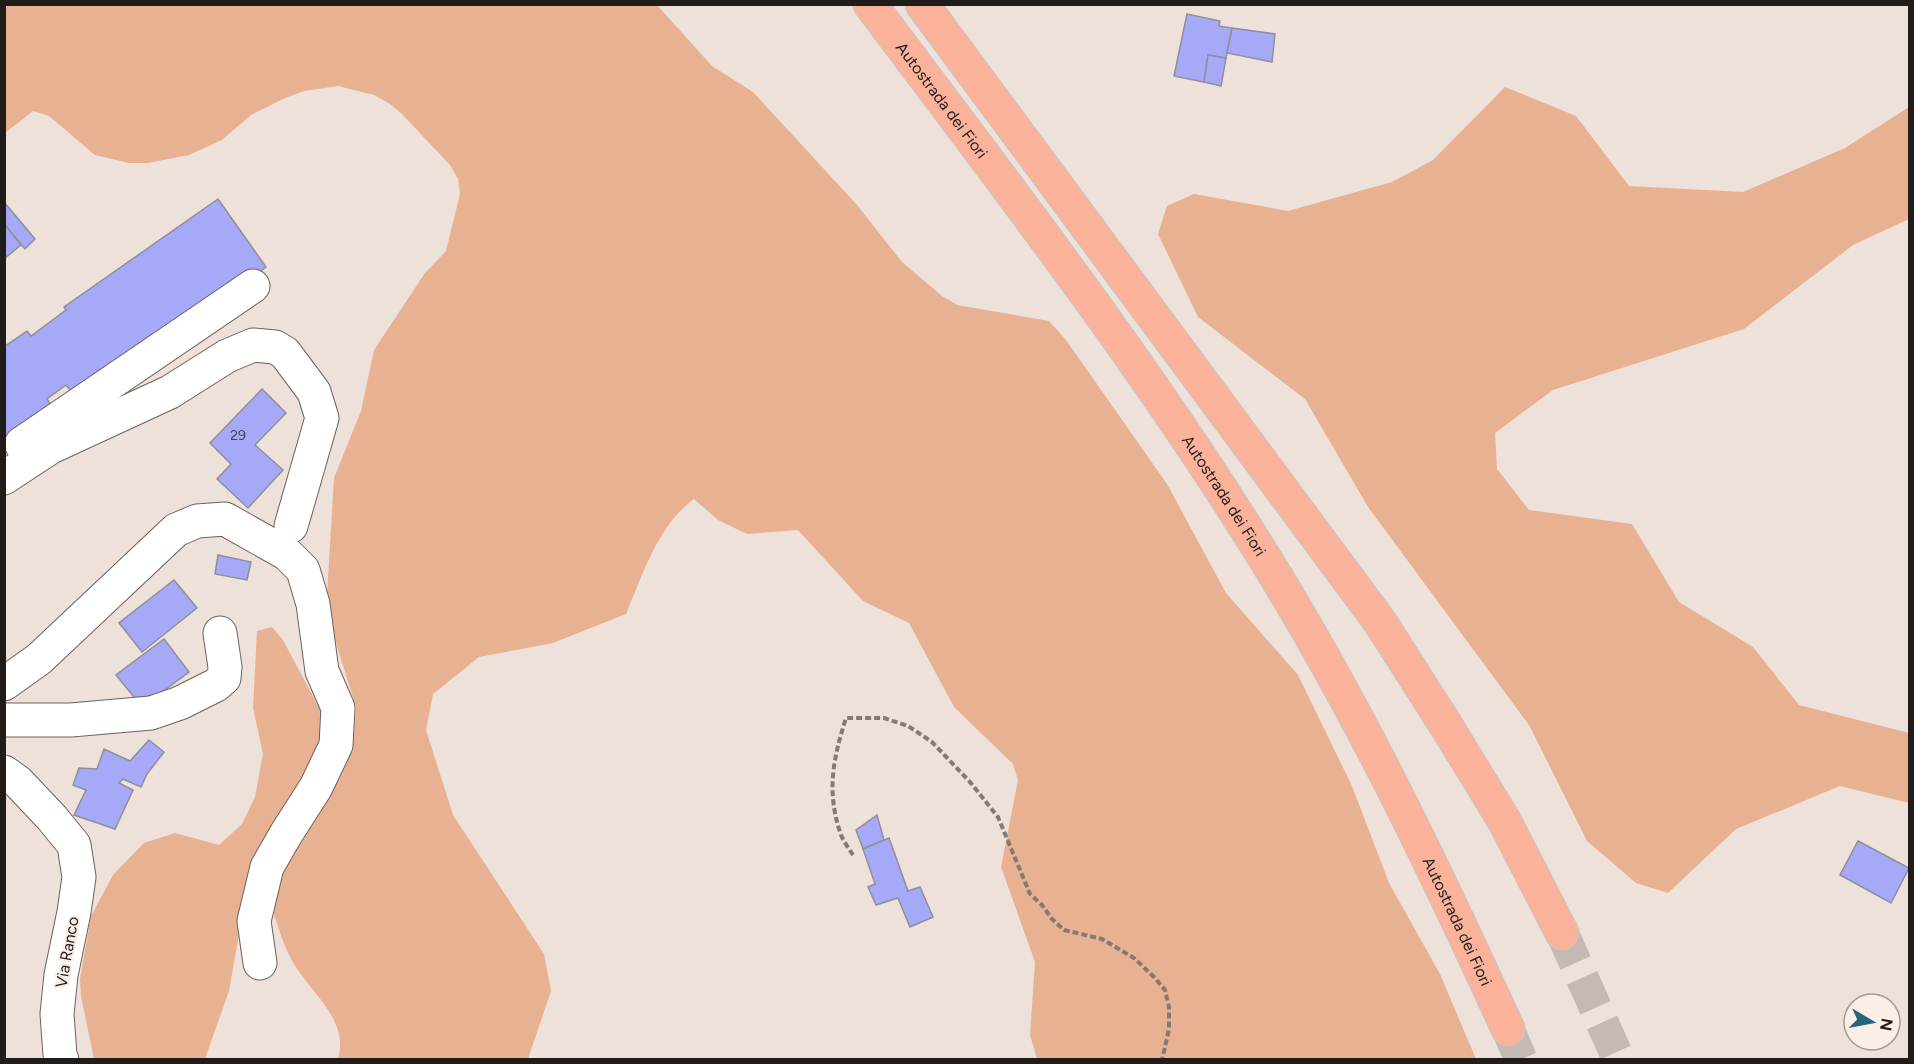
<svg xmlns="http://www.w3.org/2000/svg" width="1914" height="1064" font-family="Figtree,sans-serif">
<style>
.green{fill:#e8b191}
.building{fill:#a5a9f8;stroke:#8e8f9a;stroke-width:1.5}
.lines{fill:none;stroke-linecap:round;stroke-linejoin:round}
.highway-tunnel{stroke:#c4bab3;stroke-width:33;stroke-dasharray:33 16;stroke-linecap:butt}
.minor-casing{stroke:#6c615b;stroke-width:35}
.highway-casing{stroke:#c5c4c3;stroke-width:35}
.path{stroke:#827a75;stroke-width:4;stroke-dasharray:6 3;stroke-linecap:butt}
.minor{stroke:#fff;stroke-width:33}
.highway{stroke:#fbb29b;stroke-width:33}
.labels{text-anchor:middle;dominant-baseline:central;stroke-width:4.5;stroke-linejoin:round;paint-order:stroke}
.number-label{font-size:14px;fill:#413f51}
.street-label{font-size:16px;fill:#201c19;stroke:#fbeee7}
</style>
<rect width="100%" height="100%" fill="#ede1da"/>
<g class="green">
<path d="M5,5H657L712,66L753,92L857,205L902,262L942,296L957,305L1049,321L1066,340L1167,484L1226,593L1298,675L1352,786L1389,883L1440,974L1476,1059H1037L1030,1035L1035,962L1001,867L1018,780L1013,764L954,707L909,623L863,601L798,530L747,534L718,520L694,499C658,525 643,574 626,614L553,643L479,657L433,694L426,730L453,815L544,954L551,991L528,1059H338C350,1019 308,991 291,959C281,940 276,918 268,898L242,917L229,991L205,1059H94L81,996L80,979L91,916L113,875L144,843L175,833L219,845L242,824L255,797L263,754L253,708L257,631L272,627L283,640L325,719L354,736L356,707L326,611L334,478L361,411L374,350L425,273L446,251L460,194L458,179L450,165L402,114L390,104L374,95L338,86L304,91L285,98L251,115L222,140L189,155L148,163H129L95,155L49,116L33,111L5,133Z"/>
<polygon points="1505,87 1576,116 1629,186 1743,192 1845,148 1909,107 1909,219 1853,245 1744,329 1553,390 1495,433 1497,469 1529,510 1632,524 1679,602 1753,647 1799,705 1909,733 1909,803 1840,786 1736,829 1668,893 1636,883 1587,841 1529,725 1368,507 1305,399 1198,317 1158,234 1167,206 1194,194 1288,211 1392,182 1433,160"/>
</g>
<g class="building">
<polygon points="1187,14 1220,21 1219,26 1232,28 1226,58 1208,55 1204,82 1174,76"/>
<polygon points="1232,28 1275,34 1272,62 1227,53"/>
<polygon points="1208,55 1226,58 1221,86 1204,82"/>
<polygon points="218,199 266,267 111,376 105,366 71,391 66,385 47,399 51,405 4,438 4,347 27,331 31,336 66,310 64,307"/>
<polygon points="4,202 35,239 25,249 4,224"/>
<polygon points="4,224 21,245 4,259"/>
<polygon points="262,389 286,413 255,445 283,470 248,508 217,479 231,464 210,443"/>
<polygon points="218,555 251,562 247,580 215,574"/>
<polygon points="174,580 197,608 142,652 119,623"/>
<polygon points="164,639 189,672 142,707 116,675"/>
<polygon points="149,740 164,752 147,774 141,787 123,779 119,783 133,790 115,829 74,815 86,790 73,785 79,768 97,769 104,749 130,761"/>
<polygon points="877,815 884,840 863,849 856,830"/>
<polygon points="889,838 908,891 920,887 933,917 910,927 898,898 876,905 868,887 875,884 863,849"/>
<polygon points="1858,841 1909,868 1891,903 1840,875"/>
</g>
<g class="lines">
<g class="highway-tunnel">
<polyline points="1562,933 1619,1060"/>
<polyline points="1508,1029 1521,1060"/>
</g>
<defs>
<g id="minor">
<polyline points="21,444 253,286"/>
<polyline points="4,478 51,447 170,392 227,356 253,345 275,347 285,353 314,392 322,418 291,526"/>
<polyline points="4,684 39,659 176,530 197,521 225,519 287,554 303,570 313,604 322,671 338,708 336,745 316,787 286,834 267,867 254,921 260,963"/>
<polyline points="4,720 71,720 151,713 180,703 216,685 224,678 225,667 220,633"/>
<polyline points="4,772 18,782 52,818 74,845 79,877 74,912 61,975 57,1014 60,1055 62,1060"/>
</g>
<g id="highway">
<path id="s1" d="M870,4C1004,183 1141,359 1259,549C1355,702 1433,865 1508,1029"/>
<polyline points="922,4 1380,622 1447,727 1505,822 1562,933"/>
</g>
</defs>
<use href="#minor" class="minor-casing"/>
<use href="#highway" class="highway-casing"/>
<path class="path" d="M853,855C849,849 844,842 841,835C826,792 833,759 846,718H884L908,726L932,742L970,782L998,817L1030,894L1042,905L1052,919L1064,930L1102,939L1134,958L1154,977L1165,990L1169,1007V1029L1162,1060"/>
<use href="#minor" class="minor"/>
<use href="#highway" class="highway"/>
</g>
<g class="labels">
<g class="number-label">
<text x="238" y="435">29</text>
</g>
<g class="street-label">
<text stroke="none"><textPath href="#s1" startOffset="120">Autostrada dei Fiori</textPath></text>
<text stroke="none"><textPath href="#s1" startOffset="606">Autostrada dei Fiori</textPath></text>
<text stroke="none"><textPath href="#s1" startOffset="1092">Autostrada dei Fiori</textPath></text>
<text transform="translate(67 952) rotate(-80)">Via Ranco</text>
</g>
</g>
<rect width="1914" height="1064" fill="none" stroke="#201c19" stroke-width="12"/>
<g transform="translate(1872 1022) rotate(100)"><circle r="28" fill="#fbeee7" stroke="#a39a95" stroke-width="1.5"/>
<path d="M0-4.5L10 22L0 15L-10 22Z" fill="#25657a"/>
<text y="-9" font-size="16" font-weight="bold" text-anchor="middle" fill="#201c19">N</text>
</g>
</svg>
